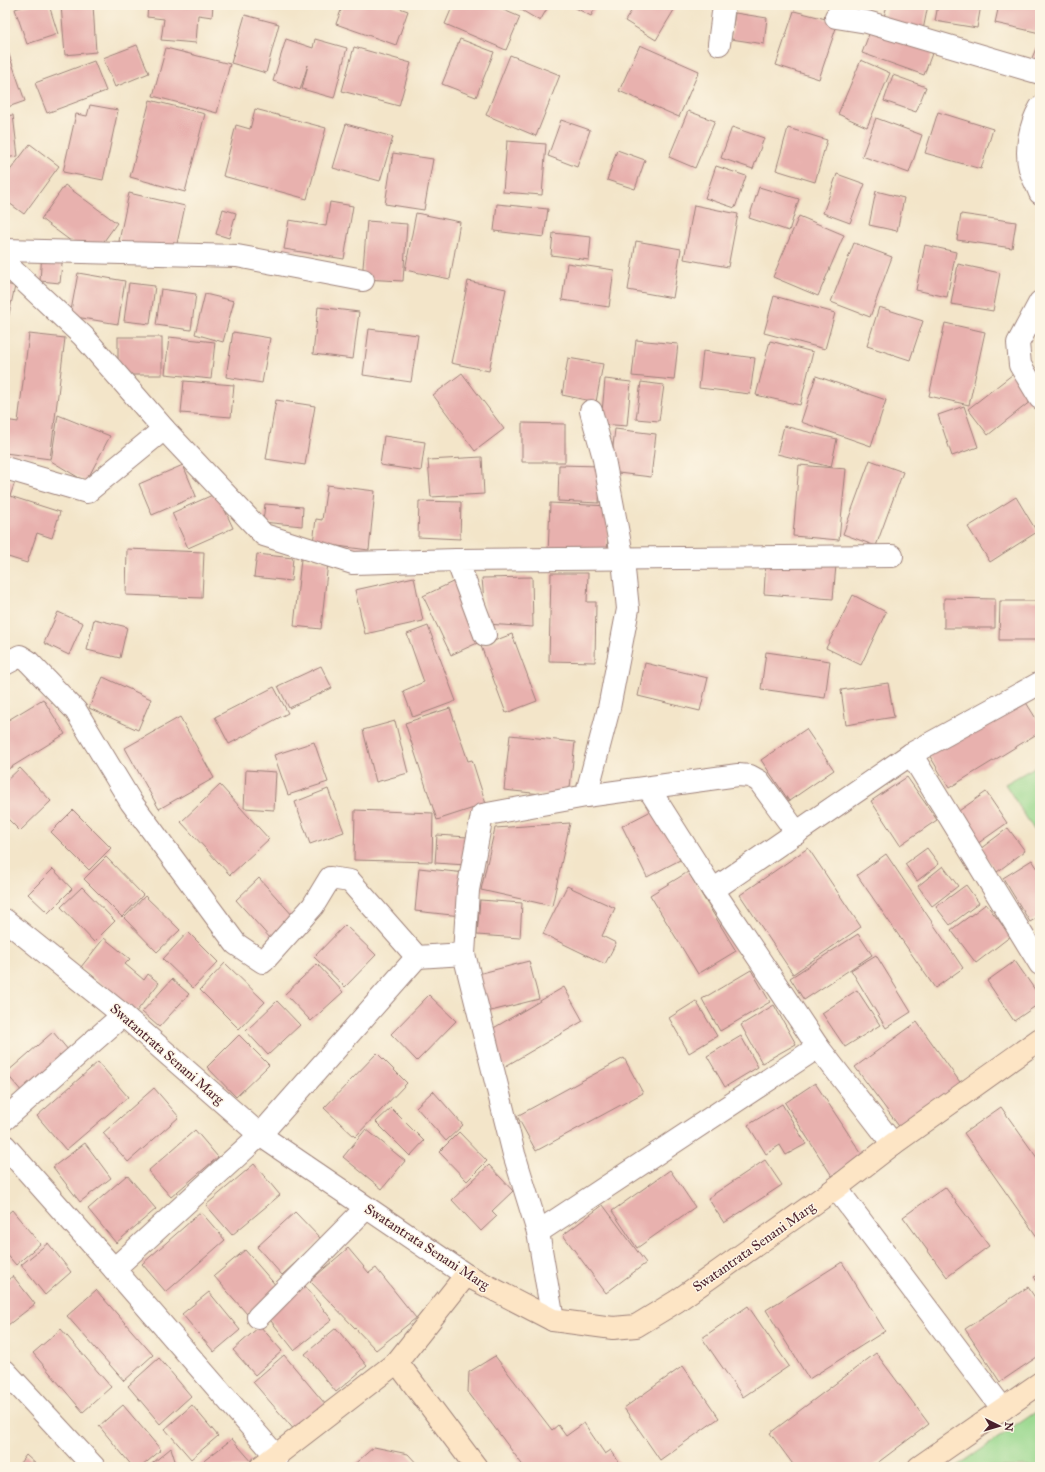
<svg xmlns="http://www.w3.org/2000/svg" width="1045" height="1472" font-family="'IM FELL Great Primer',serif">
<style>
.green{fill:#99d88e;stroke:#727c5c}
.building{fill:#e8b1ae}
.lines{fill:none;stroke-linecap:round;stroke-linejoin:round}
.street-casing{stroke:#9e827a;stroke-width:24}
.secondary-casing{stroke:#9e827a;stroke-width:24}
.street{stroke:#fff;stroke-width:22}
.secondary{stroke:#fde5c5;stroke-width:22}
.labels{text-anchor:middle;dominant-baseline:central;stroke-width:3;stroke-linejoin:round;paint-order:stroke}
.street-label{font-size:14px;fill:#4a1f2b;stroke:#fcf5e5}
</style>
<rect width="100%" height="100%" fill="#fcf5e5"/>
<filter id="ink" filterUnits="userSpaceOnUse"><feTurbulence type="fractalNoise" baseFrequency=".025" numOctaves="2"/><feDisplacementMap in="SourceGraphic" scale="8" xChannelSelector="R" yChannelSelector="G"/><feConvolveMatrix kernelMatrix="1 2 1 2 8 2 1 2 1" color-interpolation-filters="sRGB"/></filter>
<filter id="wash" filterUnits="userSpaceOnUse"><feTurbulence type="fractalNoise" baseFrequency=".012" numOctaves="4" result="noise"/><feDisplacementMap in="SourceGraphic" scale="16" xChannelSelector="R" yChannelSelector="G"/><feGaussianBlur stdDeviation="0.9" result="paint"/><feColorMatrix in="noise" values="0 0 0 0 0 0 0 0 0 0 0 0 0 0 0 0 0 1.4 0 .05"/><feComposite in="paint" operator="in"/></filter>
<g filter="url(#wash)">
<rect width="100%" height="100%" fill="#f3e5c9"/>
<g class="green">
<polygon points="1040,764 1040,839 1005,784"/>
<polygon points="1040,1409 1040,1467 956,1467"/>
</g>
<g id="blocks">
<g class="building">
<polygon points="27,5 49,5 58,34 27,44 15,9"/>
<polygon points="61,5 93,5 96,52 65,55"/>
<polygon points="148,5 213,5 212,17 198,15 196,43 161,40 164,19 147,17"/>
<polygon points="343,5 391,5 408,11 396,45 336,24"/>
<polygon points="453,5 492,5 520,17 506,50 445,24"/>
<polygon points="513,5 549,5 540,21"/>
<polygon points="570,5 597,5 591,16"/>
<polygon points="635,5 677,5 656,40 625,21"/>
<polygon points="887,5 928,5 923,30 883,21"/>
<polygon points="938,5 981,5 977,28 935,21"/>
<polygon points="999,5 1040,5 1040,33 995,23"/>
<polygon points="794,11 838,22 819,79 776,65"/>
<polygon points="735,13 767,18 764,44 731,39"/>
<polygon points="245,15 279,24 266,73 231,63"/>
<polygon points="872,26 934,48 924,75 862,53"/>
<polygon points="286,39 313,48 315,39 347,48 334,98 302,89 308,65 300,90 273,81"/>
<polygon points="460,39 494,52 476,97 442,84"/>
<polygon points="1040,39 1040,68 1029,65"/>
<polygon points="5,43 25,101 5,108"/>
<polygon points="137,45 149,73 115,87 103,58"/>
<polygon points="640,45 699,71 679,117 619,91"/>
<polygon points="354,47 411,63 399,106 342,91"/>
<polygon points="166,48 230,64 217,113 153,96"/>
<polygon points="510,55 560,75 536,136 486,115"/>
<polygon points="861,60 890,73 867,127 838,114"/>
<polygon points="94,61 106,91 47,113 35,83"/>
<polygon points="893,75 926,87 916,112 884,101"/>
<polygon points="150,100 205,114 185,192 130,177"/>
<polygon points="90,105 118,110 103,180 63,172 76,114 87,116"/>
<polygon points="255,109 326,128 307,199 223,176 236,125 250,129"/>
<polygon points="688,111 715,121 695,168 669,157"/>
<polygon points="938,112 993,129 981,169 925,153"/>
<polygon points="13,115 18,156 5,158 5,116"/>
<polygon points="876,118 922,135 909,173 862,156"/>
<polygon points="561,120 590,130 577,167 548,156"/>
<polygon points="346,124 393,137 380,181 333,168"/>
<polygon points="732,127 764,138 753,169 721,158"/>
<polygon points="788,128 827,140 815,182 776,170"/>
<polygon points="507,141 546,144 542,195 503,192"/>
<polygon points="30,144 59,166 24,214 5,200 5,177"/>
<polygon points="617,150 645,160 635,189 607,180"/>
<polygon points="393,153 433,159 424,210 385,204"/>
<polygon points="716,166 746,176 735,208 705,198"/>
<polygon points="837,174 865,184 850,223 823,213"/>
<polygon points="65,185 117,223 97,251 83,250 41,219"/>
<polygon points="759,187 799,199 789,231 749,218"/>
<polygon points="876,191 904,198 897,231 869,225"/>
<polygon points="129,193 185,206 175,253 119,241"/>
<polygon points="330,202 353,206 344,259 284,249 289,220 326,226"/>
<polygon points="497,204 548,209 544,237 494,231"/>
<polygon points="694,205 738,214 728,267 684,259"/>
<polygon points="223,209 236,213 229,238 216,234"/>
<polygon points="416,213 460,222 450,279 405,270"/>
<polygon points="961,214 1016,222 1012,248 957,240"/>
<polygon points="799,216 844,235 818,296 773,277"/>
<polygon points="367,221 407,224 403,281 362,279"/>
<polygon points="553,233 591,237 589,260 551,255"/>
<polygon points="636,241 681,249 673,298 628,290"/>
<polygon points="854,243 892,257 870,317 831,302"/>
<polygon points="925,245 956,252 947,297 916,290"/>
<polygon points="42,252 63,254 60,283 40,281"/>
<polygon points="567,263 614,270 609,307 562,300"/>
<polygon points="958,264 1000,273 993,311 951,304"/>
<polygon points="78,273 125,281 118,324 70,316"/>
<polygon points="468,281 506,289 489,371 451,363"/>
<polygon points="129,283 155,286 150,324 124,321"/>
<polygon points="5,284 15,286 6,328 5,328"/>
<polygon points="161,289 196,294 191,330 156,325"/>
<polygon points="205,294 234,301 223,342 195,334"/>
<polygon points="774,296 835,313 825,349 764,333"/>
<polygon points="318,307 359,312 353,359 313,354"/>
<polygon points="879,307 923,321 910,360 867,346"/>
<polygon points="945,323 985,332 969,405 929,396"/>
<polygon points="369,329 418,335 411,382 363,375"/>
<polygon points="233,332 270,338 262,383 226,377"/>
<polygon points="29,334 65,338 50,459 5,453 5,420 18,422"/>
<rect x="118" y="337" width="44" height="38"/>
<polygon points="169,337 215,342 211,379 165,374"/>
<polygon points="636,340 678,344 674,380 632,376"/>
<polygon points="770,341 813,352 800,405 756,395"/>
<polygon points="703,351 755,358 750,394 699,388"/>
<polygon points="568,358 603,364 596,402 562,395"/>
<polygon points="1017,371 1036,397 988,435 968,409"/>
<polygon points="462,373 504,429 475,451 433,395"/>
<polygon points="816,376 886,400 871,446 801,422"/>
<polygon points="605,379 631,382 627,426 601,424"/>
<polygon points="184,381 234,385 231,417 181,413"/>
<polygon points="641,382 664,385 659,421 636,419"/>
<polygon points="276,400 315,406 305,465 266,459"/>
<polygon points="964,406 978,447 952,456 938,415"/>
<polygon points="58,415 110,436 86,482 51,461"/>
<polygon points="522,423 565,424 565,462 522,462"/>
<polygon points="784,426 837,439 831,467 777,454"/>
<polygon points="615,429 656,434 651,477 610,472"/>
<polygon points="384,436 425,442 421,471 380,465"/>
<polygon points="482,457 484,494 431,497 428,460"/>
<polygon points="870,460 903,472 876,546 843,534"/>
<polygon points="183,465 196,496 152,515 139,484"/>
<polygon points="559,465 601,466 599,503 558,501"/>
<polygon points="799,465 846,469 839,540 793,536"/>
<polygon points="5,479 15,482 10,496 60,512 52,538 37,533 27,563 5,556"/>
<polygon points="327,485 375,491 369,550 313,543 316,519 322,520"/>
<polygon points="217,493 233,528 188,548 172,513"/>
<polygon points="1016,497 1037,532 990,562 968,527"/>
<polygon points="419,501 461,502 460,539 418,537"/>
<polygon points="550,503 609,506 607,555 548,554"/>
<polygon points="265,504 303,507 302,526 263,522"/>
<polygon points="127,549 204,552 202,598 126,595"/>
<polygon points="257,554 293,558 291,581 254,577"/>
<polygon points="301,559 328,562 321,629 294,626"/>
<polygon points="766,560 836,565 833,599 764,594"/>
<polygon points="551,573 588,573 587,602 596,602 595,662 549,661"/>
<polygon points="414,577 423,621 365,634 355,590"/>
<polygon points="532,577 533,627 486,624 482,578"/>
<polygon points="457,580 484,640 451,655 423,596"/>
<polygon points="853,595 886,612 861,665 826,648"/>
<polygon points="944,598 995,599 995,628 944,628"/>
<polygon points="1000,601 1040,601 1040,640 999,640"/>
<polygon points="58,612 83,623 69,655 44,643"/>
<polygon points="94,619 127,627 120,658 87,650"/>
<polygon points="428,626 456,701 413,717 403,691 424,682 407,634"/>
<polygon points="512,634 537,701 506,713 481,646"/>
<polygon points="766,652 830,661 825,698 761,689"/>
<polygon points="645,663 708,678 700,711 638,696"/>
<polygon points="321,666 332,688 289,708 278,686"/>
<polygon points="103,677 151,699 138,730 89,708"/>
<polygon points="888,683 894,717 846,725 841,690"/>
<polygon points="274,687 288,713 229,744 215,717"/>
<polygon points="1022,696 1040,725 1040,732 949,788 928,753"/>
<polygon points="43,699 65,734 5,771 5,722"/>
<polygon points="450,708 468,761 472,760 486,804 437,820 405,723"/>
<polygon points="180,717 214,778 159,809 125,748"/>
<polygon points="395,721 408,773 376,782 363,730"/>
<polygon points="806,729 834,770 789,801 761,760"/>
<polygon points="510,735 575,742 569,797 504,790"/>
<polygon points="314,742 328,782 288,795 274,755"/>
<polygon points="20,768 51,801 20,831 5,816 5,782"/>
<polygon points="246,770 276,772 274,810 244,808"/>
<polygon points="907,777 937,820 900,845 871,801"/>
<polygon points="220,785 269,839 230,875 181,822"/>
<polygon points="328,789 344,832 310,844 295,802"/>
<polygon points="986,792 1007,823 977,844 956,813"/>
<polygon points="655,809 680,860 647,877 622,826"/>
<polygon points="73,810 111,848 89,870 51,832"/>
<polygon points="355,810 433,813 432,862 354,860"/>
<polygon points="570,823 552,906 481,890 495,828"/>
<polygon points="1008,828 1025,851 997,872 980,849"/>
<polygon points="437,835 468,837 466,865 435,863"/>
<polygon points="808,848 861,927 793,974 740,895"/>
<polygon points="927,848 939,864 917,881 905,864"/>
<polygon points="886,854 963,968 935,988 857,875"/>
<polygon points="106,857 143,895 122,917 84,879"/>
<polygon points="1032,860 1040,872 1040,916 1030,922 1003,878"/>
<polygon points="943,866 958,886 932,906 918,886"/>
<polygon points="419,868 465,873 461,916 415,911"/>
<polygon points="53,869 72,889 48,913 28,894"/>
<polygon points="688,872 736,951 698,974 650,895"/>
<polygon points="259,878 294,917 271,939 236,900"/>
<polygon points="966,885 979,903 950,925 936,907"/>
<polygon points="567,886 615,908 602,936 616,943 605,964 543,934"/>
<polygon points="82,887 115,921 94,942 61,907"/>
<polygon points="145,896 180,930 157,952 124,918"/>
<polygon points="480,900 522,903 520,938 477,935"/>
<polygon points="986,904 1011,936 976,963 951,930"/>
<polygon points="345,925 376,955 345,987 314,957"/>
<polygon points="188,932 218,962 193,988 163,959"/>
<polygon points="858,934 872,955 804,1000 790,978"/>
<polygon points="104,938 130,959 125,964 144,980 148,974 159,983 136,1012 81,967"/>
<polygon points="876,955 911,1012 886,1028 851,970"/>
<polygon points="529,961 539,999 487,1012 478,974"/>
<polygon points="1015,961 1040,997 1040,1003 1014,1021 987,981"/>
<polygon points="225,963 265,1002 239,1029 200,990"/>
<polygon points="317,964 343,992 311,1021 285,994"/>
<polygon points="751,970 770,1002 720,1031 702,999"/>
<polygon points="172,979 189,994 159,1027 142,1012"/>
<polygon points="564,987 583,1021 504,1067 485,1033"/>
<polygon points="857,990 880,1025 845,1047 822,1013"/>
<polygon points="429,995 456,1021 417,1061 391,1034"/>
<polygon points="277,1001 300,1025 268,1055 246,1031"/>
<polygon points="696,1001 717,1036 689,1053 669,1018"/>
<polygon points="774,1005 796,1044 762,1063 741,1025"/>
<polygon points="917,1022 962,1085 901,1129 855,1067"/>
<polygon points="53,1032 69,1051 23,1093 6,1073"/>
<polygon points="239,1035 269,1065 236,1097 207,1067"/>
<polygon points="741,1036 758,1067 725,1087 707,1056"/>
<polygon points="377,1053 407,1083 355,1137 324,1108"/>
<polygon points="624,1058 643,1093 536,1151 517,1116"/>
<polygon points="98,1062 128,1097 66,1150 37,1116"/>
<polygon points="815,1083 863,1156 832,1176 785,1103"/>
<polygon points="154,1088 179,1117 128,1162 103,1133"/>
<polygon points="433,1091 463,1125 446,1141 416,1107"/>
<polygon points="782,1104 806,1144 786,1155 780,1145 766,1154 748,1125"/>
<polygon points="1001,1107 1040,1162 1040,1241 964,1133"/>
<polygon points="391,1108 424,1141 410,1156 376,1122"/>
<polygon points="366,1129 405,1161 382,1189 343,1157"/>
<polygon points="195,1130 218,1157 171,1197 148,1171"/>
<polygon points="459,1132 487,1161 467,1181 439,1152"/>
<polygon points="85,1143 111,1178 80,1202 53,1167"/>
<polygon points="765,1160 782,1185 724,1223 708,1198"/>
<polygon points="254,1164 280,1195 232,1235 206,1205"/>
<polygon points="489,1165 513,1191 492,1211 497,1216 481,1231 452,1200"/>
<polygon points="670,1170 695,1207 637,1248 612,1211"/>
<polygon points="127,1175 156,1209 116,1243 88,1209"/>
<polygon points="945,1187 989,1246 947,1277 903,1217"/>
<polygon points="603,1205 646,1263 606,1293 563,1235"/>
<polygon points="12,1210 40,1244 16,1265 5,1252 5,1216"/>
<polygon points="201,1212 225,1240 166,1292 142,1264"/>
<polygon points="295,1212 321,1239 282,1275 257,1247"/>
<polygon points="48,1243 71,1272 45,1295 21,1265"/>
<polygon points="348,1248 369,1273 376,1268 416,1318 376,1350 310,1281"/>
<polygon points="245,1250 278,1288 247,1314 214,1276"/>
<polygon points="842,1262 885,1331 809,1379 766,1310"/>
<polygon points="1040,1273 1040,1286 1034,1277"/>
<polygon points="13,1276 35,1304 8,1325 5,1321 5,1282"/>
<polygon points="305,1286 332,1320 294,1350 267,1316"/>
<polygon points="1028,1287 1040,1305 1040,1355 1000,1382 965,1329"/>
<polygon points="96,1290 153,1355 124,1381 67,1316"/>
<polygon points="209,1292 240,1330 214,1352 182,1314"/>
<polygon points="748,1306 789,1366 743,1397 702,1338"/>
<polygon points="260,1326 282,1351 255,1375 233,1350"/>
<polygon points="336,1328 367,1366 336,1392 305,1354"/>
<polygon points="61,1329 111,1387 83,1412 33,1353"/>
<polygon points="876,1353 929,1424 872,1467 795,1467 770,1433"/>
<polygon points="284,1355 326,1405 296,1432 253,1382"/>
<polygon points="495,1356 552,1430 558,1425 566,1436 584,1423 605,1454 611,1450 622,1467 524,1467 468,1392 469,1372"/>
<polygon points="159,1358 191,1396 160,1424 128,1386"/>
<polygon points="683,1366 719,1418 660,1460 624,1408"/>
<polygon points="123,1405 161,1450 141,1467 133,1467 99,1426"/>
<polygon points="192,1405 218,1436 191,1459 165,1429"/>
<polygon points="232,1439 253,1463 246,1467 196,1467"/>
<polygon points="374,1447 408,1454 420,1467 351,1467"/>
<polygon points="171,1448 177,1467 148,1467"/>
<polygon points="26,1455 39,1467 17,1467"/>
</g>
</g>
</g>
<g filter="url(#ink)">
<use href="#blocks" fill-opacity="0" stroke="#9e827a" stroke-width="1"/>
<g class="lines">
<defs>
<g id="street">
<polyline points="836,17 867,22 1040,73"/>
<polyline points="719,44 724,5"/>
<path d="M1040,108C1030,125 1025,150 1030,169C1032,177 1037,185 1040,193"/>
<polyline points="5,250 237,256 363,280"/>
<polyline points="5,263 83,336 164,429 264,535 353,563 457,560"/>
<polyline points="1040,302 1018,343 1020,365 1040,398"/>
<polyline points="5,468 87,492 164,429"/>
<polyline points="485,635 457,560 892,556"/>
<polyline points="5,664 20,656 28,661 76,711 131,802 236,944 263,962 313,906 330,878 350,881 417,957 464,954"/>
<polyline points="911,754 1040,964"/>
<polyline points="649,789 713,890"/>
<polyline points="586,796 738,775 750,776 759,781 797,833"/>
<polyline points="5,920 123,1015 260,1135 466,1275"/>
<polyline points="818,1047 893,1144"/>
<polyline points="5,1119 123,1015"/>
<polyline points="5,1146 114,1269 277,1457"/>
<polyline points="836,1188 1003,1409"/>
<polyline points="538,1232 818,1047 713,890 911,754 1040,683"/>
<polyline points="114,1269 260,1135 417,957"/>
<polyline points="258,1317 366,1208"/>
<polyline points="553,1320 538,1232 514,1154 464,954 468,890 482,815 586,796 609,708 628,609 623,560 603,454 591,411"/>
<polyline points="5,1371 94,1467"/>
</g>
<g id="secondary">
<polyline points="397,1362 476,1467"/>
<polyline points="261,1467 397,1362 466,1275 553,1320 613,1328 636,1326 677,1301 836,1188 893,1144 1040,1039"/>
<polyline points="919,1467 1040,1383"/>
</g>
</defs>
<use href="#street" class="street-casing"/>
<use href="#secondary" class="secondary-casing"/>
<use href="#street" class="street"/>
<use href="#secondary" class="secondary"/>
</g>
</g>
<g class="labels">
<g class="street-label">
<text transform="translate(167 1054) rotate(41)">Swatantrata Senani Marg</text>
<text transform="translate(427 1247) rotate(33)">Swatantrata Senani Marg</text>
<text transform="translate(754 1247) rotate(-35)">Swatantrata Senani Marg</text>
</g>
</g>
<rect width="1045" height="1472" fill="none" stroke="#fcf5e5" stroke-width="20"/>
<g transform="translate(999 1426) rotate(95)" stroke="#fcf5e5" stroke-width="3" paint-order="stroke">
<path d="M0-3L7 15L0 10L-7 15Z" fill="#4a1f2b"/>
<text y="-6" font-size="11" font-weight="bold" text-anchor="middle" fill="#4a1f2b">N</text>
</g>
</svg>
